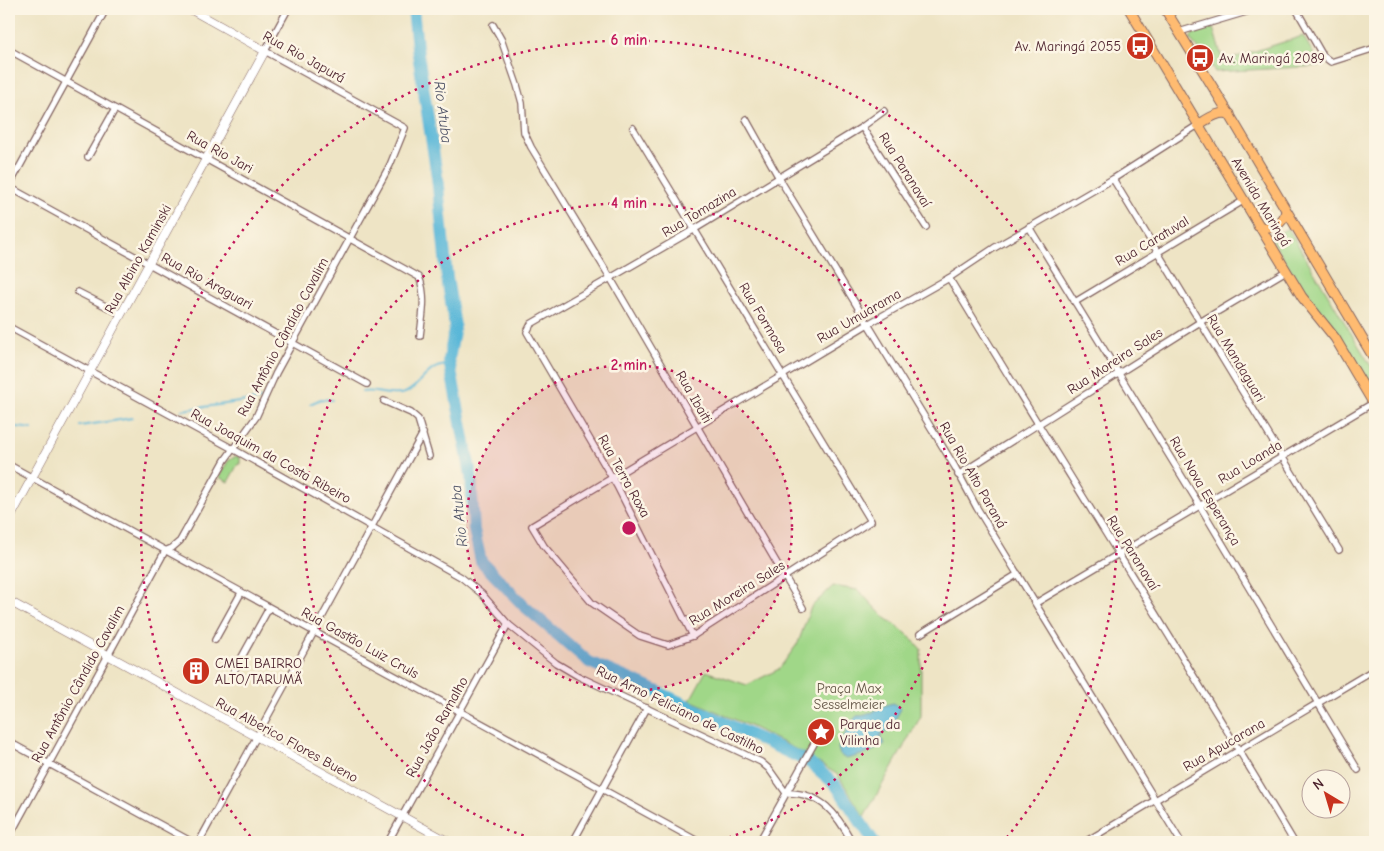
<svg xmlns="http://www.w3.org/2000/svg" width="1384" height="851" font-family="'Comic Neue',sans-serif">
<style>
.green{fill:#a0d788;stroke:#757b5a}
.water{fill:#5ab7d8;stroke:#526b82}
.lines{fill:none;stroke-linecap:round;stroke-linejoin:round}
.stream{stroke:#5ab7d8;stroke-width:2}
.river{stroke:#5ab7d8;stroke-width:12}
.minor-casing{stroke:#836461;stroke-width:8}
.tertiary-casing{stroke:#836461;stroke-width:9}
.primary-casing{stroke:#836461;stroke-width:11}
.minor{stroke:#fff;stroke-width:5.5}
.tertiary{stroke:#fff;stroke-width:8}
.primary{stroke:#ffbb71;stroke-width:9}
.ring{fill:none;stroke:#c2185b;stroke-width:2.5;stroke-dasharray:2.5 5}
.labels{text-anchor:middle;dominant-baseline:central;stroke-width:5;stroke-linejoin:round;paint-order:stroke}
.poi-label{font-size:14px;fill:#4a1f2b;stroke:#fcf5e5;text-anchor:start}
.street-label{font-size:14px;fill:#4a1f2b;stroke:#fcf5e5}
.park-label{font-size:14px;fill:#645647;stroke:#fcf5e5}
.water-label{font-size:15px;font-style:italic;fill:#505468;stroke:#fcf5e5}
.centre{fill:#c2185b;stroke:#fcf5e5;stroke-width:2.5}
.ring-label{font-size:15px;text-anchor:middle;font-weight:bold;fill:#c2185b;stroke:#fcf5e5;stroke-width:5;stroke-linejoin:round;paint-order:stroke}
</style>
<rect width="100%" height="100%" fill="#fcf5e5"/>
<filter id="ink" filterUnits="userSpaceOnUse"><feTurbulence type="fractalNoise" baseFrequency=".02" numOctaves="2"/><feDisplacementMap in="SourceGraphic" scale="10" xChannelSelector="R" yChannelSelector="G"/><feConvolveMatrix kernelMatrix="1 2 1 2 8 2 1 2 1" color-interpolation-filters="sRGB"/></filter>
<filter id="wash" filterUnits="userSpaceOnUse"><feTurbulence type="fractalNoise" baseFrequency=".0096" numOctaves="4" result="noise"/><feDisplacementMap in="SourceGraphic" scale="20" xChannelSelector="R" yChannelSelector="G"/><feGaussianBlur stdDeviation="1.12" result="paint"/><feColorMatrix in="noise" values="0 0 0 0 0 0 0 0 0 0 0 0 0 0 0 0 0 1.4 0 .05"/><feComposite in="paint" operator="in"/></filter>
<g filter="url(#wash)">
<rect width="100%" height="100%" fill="#eee4c5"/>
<g class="green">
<polygon points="1213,28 1223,61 1303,36 1321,66 1215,72 1202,53 1190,39 1193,34"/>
<polygon points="1288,228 1375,373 1375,396 1339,335 1306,293 1270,238"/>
<polygon points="236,456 240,457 240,464 238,464 228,482 219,477 228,461"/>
<polygon points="833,586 858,590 882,615 907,634 921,649 921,716 864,817 838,775 805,754 752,727 690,700 706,671 747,685 779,669 798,643 811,607"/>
</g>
<path class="water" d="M894,703L901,709L889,730L882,733L880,737L885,744L869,753L846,759L840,755L838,748L852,721L857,716C872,717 878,705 894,703Z"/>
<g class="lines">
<g class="stream">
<path d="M362,392C376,389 391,398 405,393C417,388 424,374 435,368C440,365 445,366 450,364"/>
<polyline points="310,404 321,399 332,400"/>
<polyline points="182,410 261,399"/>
<polyline points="80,426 132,418"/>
<polyline points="9,427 18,427 32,429"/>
</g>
<polyline class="river" points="413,9 417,47 437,176 447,278 455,326 449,360 471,475 474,530 481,561 524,606 589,662 641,684 809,762 835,784 874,842"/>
</g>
</g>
<g filter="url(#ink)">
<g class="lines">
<defs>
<g id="minor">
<polyline points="1296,9 1323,56 1331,62 1375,48"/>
<polyline points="493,25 501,39 517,85 522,103 524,132 531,147 611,279 803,608"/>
<polyline points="1179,32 1256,9"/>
<path d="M9,50L419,277C427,296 422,317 420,336"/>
<polyline points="746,119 779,178 955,467 977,508 1181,842"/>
<polyline points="862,127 926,227"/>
<path d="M633,128C713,259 792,390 871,521L693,636L668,645L640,636L592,603L544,546L532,526L868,324L949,278L994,248L1113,179L1198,125"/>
<polyline points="88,157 115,109"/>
<polyline points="1113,179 1339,550"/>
<polyline points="9,186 106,9"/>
<polyline points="9,187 367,384"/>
<polyline points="1029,227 1200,506 1358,770"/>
<path d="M949,278C1063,467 1182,653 1294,842"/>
<polyline points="78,292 121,314"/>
<polyline points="1075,302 1243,201"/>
<path d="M9,327L233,449L461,577L482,594L508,624L556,663L578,676L761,762L769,769L786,793C821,792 837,814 852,842"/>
<polyline points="384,401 411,413 418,419 429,456"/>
<polyline points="9,465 699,842"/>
<polyline points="958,475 1200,322 1286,271"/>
<polyline points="1036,603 1373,403"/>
<polyline points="920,634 1018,574"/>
<polyline points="693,636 617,486 527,332 531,324 695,229 862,127 884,111"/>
<polyline points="215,640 241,593"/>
<polyline points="233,673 269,608"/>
<polyline points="9,742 192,842"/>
<polyline points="9,837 165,551 172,548 180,541 225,460 256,417 276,373 390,165 405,128 265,51 288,9"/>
<polyline points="199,842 423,433"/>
<polyline points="388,842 508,624"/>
<polyline points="573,842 647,708"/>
<polyline points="759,842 820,733"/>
<polyline points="1085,842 1375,669"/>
</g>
<g id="tertiary">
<polyline points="9,520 265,51 190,9"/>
<polyline points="9,601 449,842"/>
</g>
<g id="primary">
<polyline points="1129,9 1302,297 1335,338 1375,406"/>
<polyline points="1165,9 1228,112 1375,360"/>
<path d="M1198,125C1208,119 1217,111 1230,114"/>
<path d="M1258,226C1272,230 1283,225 1286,211"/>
</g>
</defs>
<use href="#minor" class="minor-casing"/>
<use href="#tertiary" class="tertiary-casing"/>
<use href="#primary" class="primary-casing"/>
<use href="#minor" class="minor"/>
<use href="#tertiary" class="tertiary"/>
<use href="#primary" class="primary"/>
</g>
</g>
<circle cx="629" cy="528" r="163" fill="#c2185b" fill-opacity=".12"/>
<g class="ring">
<circle cx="629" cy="528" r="163"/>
<path d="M545 842A325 325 0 1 1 713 842"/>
<path d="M255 842A488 488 0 1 1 1003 842"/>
</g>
<defs>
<symbol id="bus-disc" viewBox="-11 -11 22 22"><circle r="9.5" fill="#c8321e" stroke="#fcf5e5"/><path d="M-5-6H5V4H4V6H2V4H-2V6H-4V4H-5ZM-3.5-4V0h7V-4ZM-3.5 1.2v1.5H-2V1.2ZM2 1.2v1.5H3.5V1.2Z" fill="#fff"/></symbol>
<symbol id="building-disc" viewBox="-11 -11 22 22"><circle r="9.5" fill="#c8321e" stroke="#fcf5e5"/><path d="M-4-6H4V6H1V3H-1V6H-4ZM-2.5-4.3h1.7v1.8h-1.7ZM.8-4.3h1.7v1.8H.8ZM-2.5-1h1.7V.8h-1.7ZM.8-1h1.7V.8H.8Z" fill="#fff"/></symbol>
<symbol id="sight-disc" viewBox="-11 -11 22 22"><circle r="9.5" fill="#c8321e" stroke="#fcf5e5"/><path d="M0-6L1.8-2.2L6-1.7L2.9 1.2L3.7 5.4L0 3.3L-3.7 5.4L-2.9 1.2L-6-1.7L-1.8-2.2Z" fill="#fff"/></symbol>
</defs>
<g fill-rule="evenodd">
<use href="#bus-disc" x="1124" y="30" width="32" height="32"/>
<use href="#bus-disc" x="1184" y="42" width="32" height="32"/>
<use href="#building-disc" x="180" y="655" width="32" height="32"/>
<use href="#sight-disc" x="805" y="716" width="32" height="32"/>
</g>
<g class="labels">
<g class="poi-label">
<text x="1121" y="46" text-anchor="end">Av. Maringá 2055</text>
<text x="1219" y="58">Av. Maringá 2089</text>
<text x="215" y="663">CMEI BAIRRO<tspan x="215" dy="16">ALTO/TARUMÃ</tspan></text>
<text x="840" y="724">Parque da<tspan x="840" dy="16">Vilinha</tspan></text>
</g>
<g class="street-label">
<text transform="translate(304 57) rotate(29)">Rua Rio Japurá</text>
<text transform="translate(220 152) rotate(29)">Rua Rio Jari</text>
<text transform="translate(905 170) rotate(58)">Rua Paranavaí</text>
<text transform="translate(1261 202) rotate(59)">Avenida Maringá</text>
<text transform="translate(699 212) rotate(-31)">Rua Tomazina</text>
<text transform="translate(1152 241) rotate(-31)">Rua Caratuval</text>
<text transform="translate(138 259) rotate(-61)">Rua Albino Kaminski</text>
<text transform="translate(207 281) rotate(29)">Rua Rio Araguari</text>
<text transform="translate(859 316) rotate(-30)">Rua Umuarama</text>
<text transform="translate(763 318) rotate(59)">Rua Formosa</text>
<text transform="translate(283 337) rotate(-62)">Rua Antônio Cândido Cavalim</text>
<text transform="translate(1236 358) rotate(59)">Rua Mandaguari</text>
<text transform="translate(1115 361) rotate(-33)">Rua Moreira Sales</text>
<text transform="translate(694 397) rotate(60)">Rua Ibaiti</text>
<text transform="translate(271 456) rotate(29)">Rua Joaquim da Costa Ribeiro</text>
<text transform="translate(1250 462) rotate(-31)">Rua Loanda</text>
<text transform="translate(973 475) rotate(60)">Rua Rio Alto Paraná</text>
<text transform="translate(624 476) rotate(61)">Rua Terra Roxa</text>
<text transform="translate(1205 491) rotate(59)">Rua Nova Esperança</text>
<text transform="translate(1133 553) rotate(58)">Rua Paranavaí</text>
<text transform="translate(737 593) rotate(-32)">Rua Moreira Sales</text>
<text transform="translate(360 643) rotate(29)">Rua Gastão Luiz Cruls</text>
<text transform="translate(78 684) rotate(-61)">Rua Antônio Cândido Cavalim</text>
<text transform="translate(680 710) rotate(26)">Rua Arno Feliciano de Castilho</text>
<text transform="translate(437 727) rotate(-61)">Rua João Ramalho</text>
<text transform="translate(287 740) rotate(29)">Rua Alberico Flores Bueno</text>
<text transform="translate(1224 745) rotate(-30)">Rua Apucarana</text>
</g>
<g class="park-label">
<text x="849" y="688">Praça Max<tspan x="849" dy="16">Sesselmeier</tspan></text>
</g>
<g class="water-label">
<text transform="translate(443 112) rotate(83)">Rio Atuba</text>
<text transform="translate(459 516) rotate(-96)">Rio Atuba</text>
</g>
</g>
<circle cx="629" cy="528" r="8" class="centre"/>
<g class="ring-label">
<text x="629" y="45">6 min</text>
<text x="629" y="208">4 min</text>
<text x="629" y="370">2 min</text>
</g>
<rect width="1384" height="851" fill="none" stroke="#fcf5e5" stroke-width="30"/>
<g transform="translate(1326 794) rotate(322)"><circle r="24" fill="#fcf5e5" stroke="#b59f9b"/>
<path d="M0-4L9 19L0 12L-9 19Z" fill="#c8321e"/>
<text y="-8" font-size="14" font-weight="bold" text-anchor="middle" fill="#4a1f2b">N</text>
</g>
</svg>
